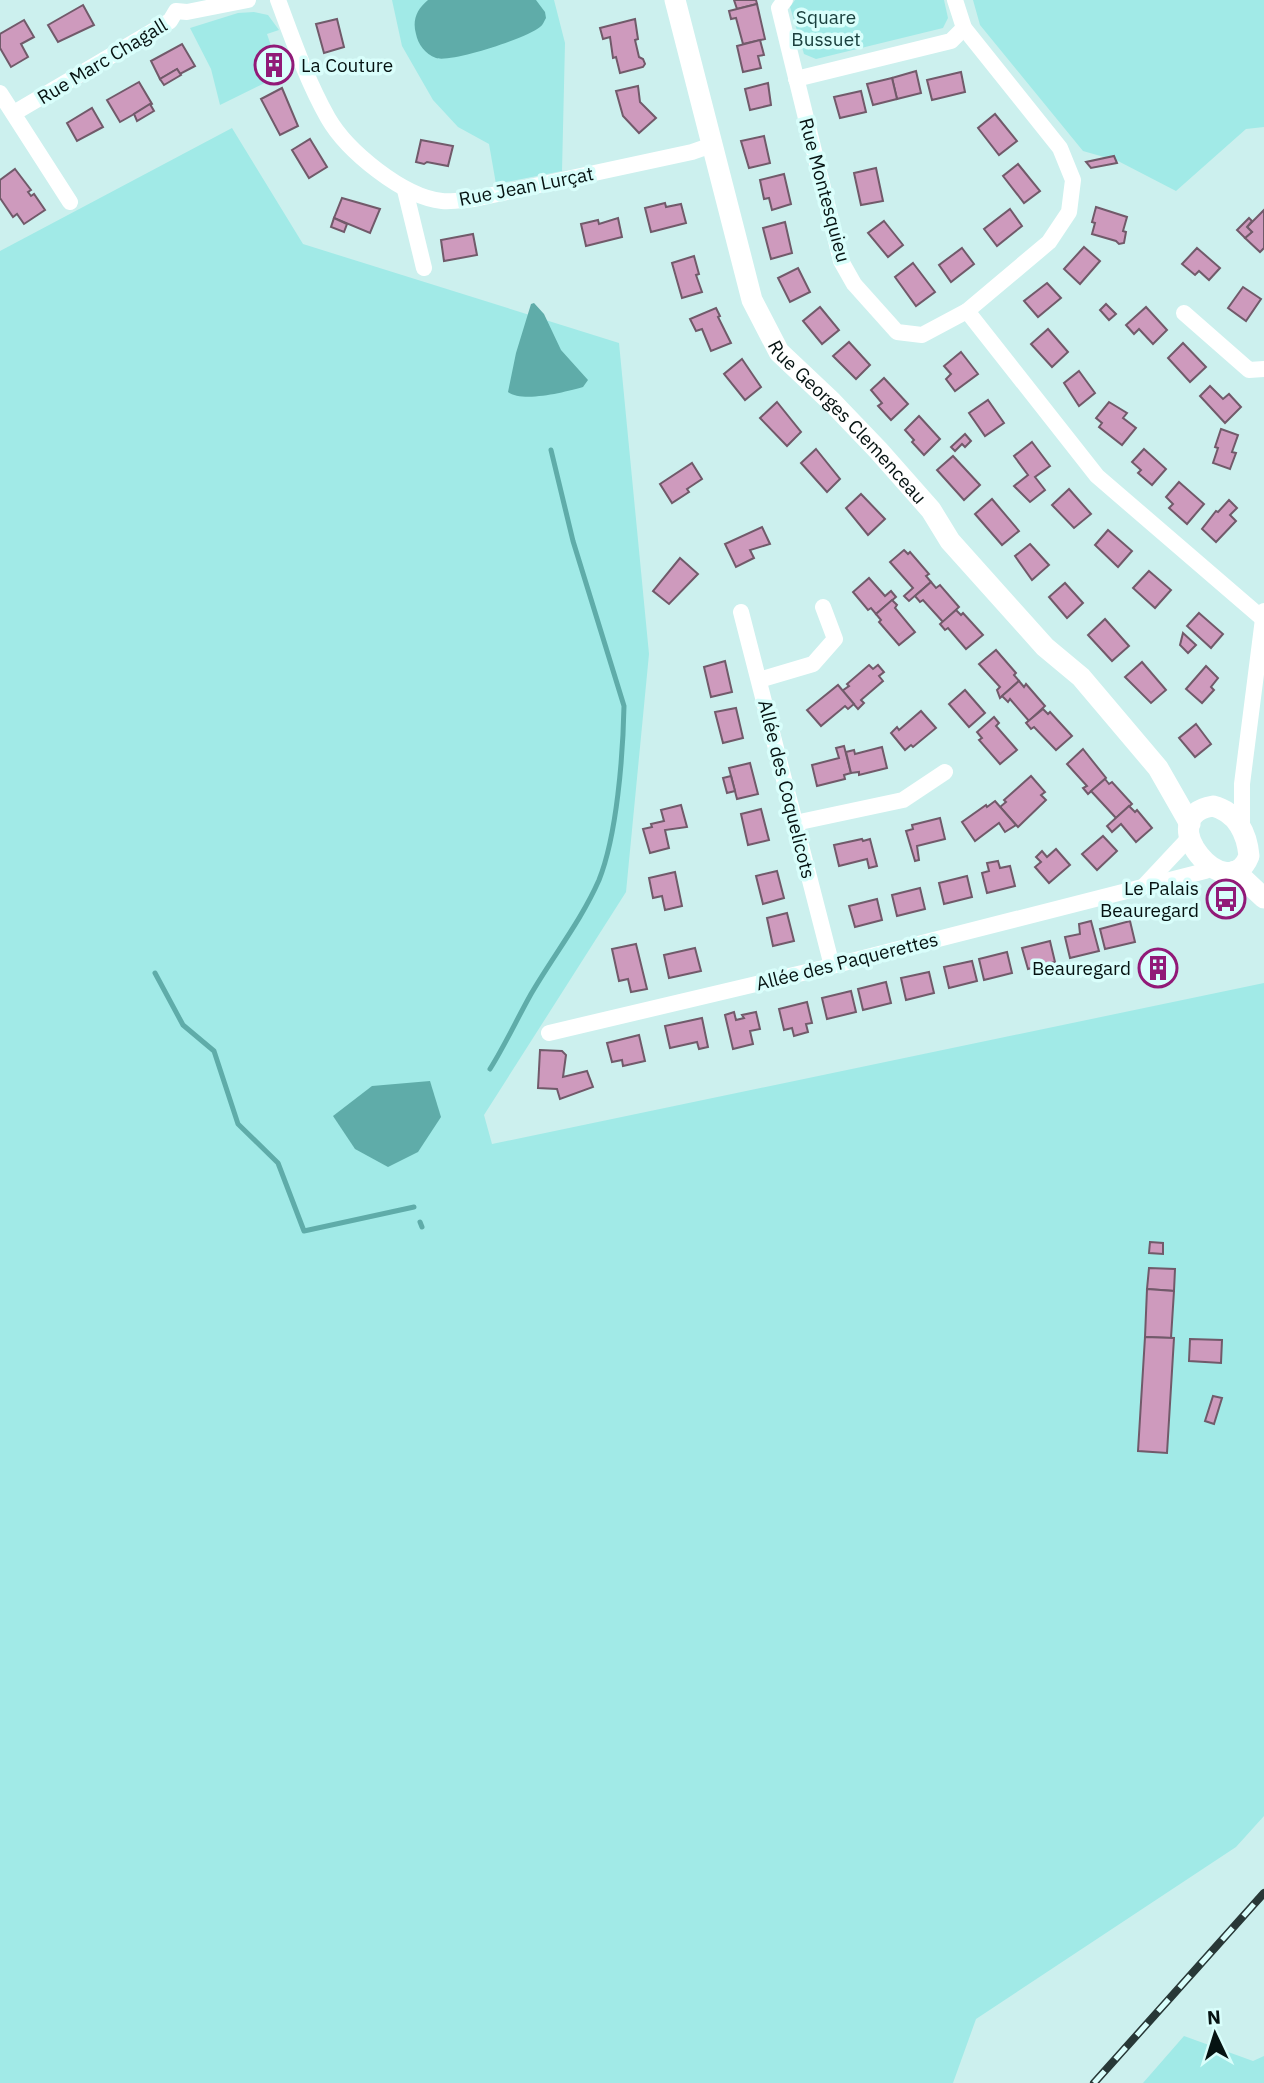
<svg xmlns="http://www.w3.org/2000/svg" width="1264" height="2083" font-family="'IBM Plex Sans',sans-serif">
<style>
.green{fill:#a1eae7}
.water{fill:#5faca9}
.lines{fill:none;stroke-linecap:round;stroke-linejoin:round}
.stream{stroke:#5faca9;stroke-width:5}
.building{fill:#ce9abd;stroke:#715a6a;stroke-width:2}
.minor{stroke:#fff;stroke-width:16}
.tertiary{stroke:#fff;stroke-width:21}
.rail-casing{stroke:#283837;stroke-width:8}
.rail{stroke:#d9fefb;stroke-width:5;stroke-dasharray:16;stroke-linecap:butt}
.labels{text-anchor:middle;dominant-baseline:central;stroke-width:7;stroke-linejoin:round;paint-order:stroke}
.park-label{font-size:19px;fill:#1a403e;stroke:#d9fefb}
.street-label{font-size:19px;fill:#061312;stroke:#d9fefb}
.poi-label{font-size:19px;fill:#061312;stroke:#d9fefb;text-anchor:end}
</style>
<rect width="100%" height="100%" fill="#ccf0ee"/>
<g class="green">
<polygon points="392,0 554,0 565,43 562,171 496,184 489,144 458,127 433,100 402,46"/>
<polygon points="795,0 944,0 948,18 943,28 816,59 804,54 790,7"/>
<polygon points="973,0 1264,0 1264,127 1246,129 1176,191 1118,161 1083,151 980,25"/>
<polygon points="254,12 268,15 279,30 267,34 281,75 220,105 211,69 190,28 238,13"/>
<polygon points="232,128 303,244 619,343 649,654 626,892 484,1115 492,1144 1264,983 1264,1816 1236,1847 976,2019 953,2083 0,2083 0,251"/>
<polygon points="1184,2036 1253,2061 1264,2056 1264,2083 1143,2083"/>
</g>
<g class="water">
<path d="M428,0H536L545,12L546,18C544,21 543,25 540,27C527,38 451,63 436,58C425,54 418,44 416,34C412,20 417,9 428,0Z"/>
<path d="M534,303L544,314L561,350L588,380L583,387C565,392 523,403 508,392L516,353L531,304Z"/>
<polygon points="430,1081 441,1117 418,1152 388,1167 355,1149 333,1116 372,1086"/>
</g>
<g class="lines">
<g class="stream">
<polyline points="155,973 183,1025 214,1051 238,1124 278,1163 304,1231 414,1207"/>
<path d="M490,1069C505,1045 517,1019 531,994C553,956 581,921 599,880C617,835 623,755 624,706L573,541L551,450"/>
<polyline points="420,1222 422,1227"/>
</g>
</g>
<g class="building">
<polygon points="734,0 756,0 757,4 737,9"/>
<polygon points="757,4 765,39 743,44 736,18 731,19 729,11"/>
<polygon points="83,5 94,25 58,42 48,25"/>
<polygon points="337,19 344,47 324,53 316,24"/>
<polygon points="635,19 638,39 635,40 639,57 643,59 645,64 643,67 620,73 616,57 613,58 610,37 603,39 600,28"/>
<polygon points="24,20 34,37 21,44 28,57 11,67 0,48 0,34"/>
<polygon points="760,40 764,55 758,56 761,68 743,72 737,46"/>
<polygon points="182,44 195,66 180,74 177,69 160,79 151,61"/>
<polygon points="177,69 181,75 164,85 160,79"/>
<polygon points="916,71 921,93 897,99 892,78"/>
<polygon points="961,72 965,92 932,100 927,80"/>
<polygon points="892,78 897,99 873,105 867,84"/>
<polygon points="139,82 152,104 120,122 107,100"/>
<polygon points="768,83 771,105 750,110 745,89"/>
<polygon points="638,86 640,102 656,118 639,133 623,116 616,91"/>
<polygon points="282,88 298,126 280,135 261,99"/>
<polygon points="861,91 866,112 840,118 834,97"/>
<polygon points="150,104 154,111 137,121 134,114"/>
<polygon points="92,108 103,127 77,141 67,123"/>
<polygon points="995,114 1017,141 999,155 978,128"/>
<polygon points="764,136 770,163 749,168 741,141"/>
<polygon points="310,139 327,167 309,178 292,150"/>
<polygon points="421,140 453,146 448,166 427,162 424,164 416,162"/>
<polygon points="1114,156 1117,163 1091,168 1086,162"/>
<polygon points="1018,164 1040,191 1024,203 1003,176"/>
<polygon points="876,168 883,201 861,205 854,173"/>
<polygon points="15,169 31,190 28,192 31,196 34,194 45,210 24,224 17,214 13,217 0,198 0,180"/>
<polygon points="784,174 791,204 772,210 769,198 764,199 760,180"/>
<polygon points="342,198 380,209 370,233 334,218"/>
<polygon points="665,203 666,207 681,204 686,223 651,232 645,208"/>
<polygon points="1096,207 1127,217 1123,231 1126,232 1124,243 1119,244 1116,241 1092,234 1095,223 1092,222"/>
<polygon points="1010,209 1022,226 997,246 984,229"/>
<polygon points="1264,210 1264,248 1260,252 1245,238 1252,232 1247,227"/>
<polygon points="334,218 347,224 344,232 331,227"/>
<polygon points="618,218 622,237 586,246 581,224 598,220 599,224"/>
<polygon points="1249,218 1252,221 1247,227 1252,232 1245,238 1237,230"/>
<polygon points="884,221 903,245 888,257 868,233"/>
<polygon points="785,222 792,253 771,259 763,228"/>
<polygon points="473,234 477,255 444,261 441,240"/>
<polygon points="1084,247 1100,261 1080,284 1064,269"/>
<polygon points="962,248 974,264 951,282 939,265"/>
<polygon points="1197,248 1220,268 1209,280 1199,271 1195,275 1182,264"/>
<polygon points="694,256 699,274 696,275 702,292 682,298 672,263"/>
<polygon points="913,263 935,292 916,306 895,277"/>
<polygon points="798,268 810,292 790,302 778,278"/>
<polygon points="1047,283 1061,298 1038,317 1024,301"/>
<polygon points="1243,287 1261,299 1246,321 1228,308"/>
<polygon points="1106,304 1116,314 1109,320 1100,310"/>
<polygon points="820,307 839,330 822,344 803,321"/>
<polygon points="1146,307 1167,330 1153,344 1139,329 1134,334 1126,325"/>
<polygon points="716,308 720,316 718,317 731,343 711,351 702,329 696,331 690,319"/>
<polygon points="1048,329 1068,352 1052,367 1031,344"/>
<polygon points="849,342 870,365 856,379 833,356"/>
<polygon points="1183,343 1206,367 1190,382 1168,358"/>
<polygon points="961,352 978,374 955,391 946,379 951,374 944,366"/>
<polygon points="742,359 761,387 745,400 724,374"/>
<polygon points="1079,371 1095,393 1079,406 1064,383"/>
<polygon points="884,378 908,404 891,420 878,406 882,403 871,390"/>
<polygon points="1210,386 1223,399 1229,394 1241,407 1225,423 1200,396"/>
<polygon points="988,400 1004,423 985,436 969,413"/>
<polygon points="777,402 801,432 787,446 760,418"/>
<polygon points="1109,402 1127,413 1123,418 1136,428 1122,445 1099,427 1102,423 1096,418"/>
<polygon points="919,416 940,439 924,455 912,442 914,440 905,430"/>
<polygon points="1221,429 1238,435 1232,452 1236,453 1230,469 1213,463 1218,448 1215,447"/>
<polygon points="965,434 971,441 965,447 962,444 955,451 951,447"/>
<polygon points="1032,442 1050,466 1035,477 1045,490 1030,502 1014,486 1028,475 1014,456"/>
<polygon points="816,449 840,479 827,492 801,463"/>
<polygon points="1144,449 1166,469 1152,485 1138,473 1141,470 1132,462"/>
<polygon points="953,456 980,485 964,500 937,470"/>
<polygon points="692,463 702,479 687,489 689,492 672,503 660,484"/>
<polygon points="1179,482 1204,504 1187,524 1169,508 1173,504 1166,497"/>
<polygon points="1069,489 1091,514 1074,528 1052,505"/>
<polygon points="861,494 885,519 868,535 846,508"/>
<polygon points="992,499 1019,531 1002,545 975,514"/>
<polygon points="1229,500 1237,508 1230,515 1236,521 1216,542 1202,529 1216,511 1218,512"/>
<polygon points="762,527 770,544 750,550 754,558 736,567 725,544"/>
<polygon points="1108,530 1132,551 1118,567 1095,545"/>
<polygon points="1030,544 1049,565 1032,580 1015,556"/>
<polygon points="904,550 908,554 910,552 929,574 926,576 931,582 909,601 904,596 913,588 890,562"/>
<polygon points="680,558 698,574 669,604 653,591"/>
<polygon points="1149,571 1171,590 1155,608 1133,588"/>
<polygon points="869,578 885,596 891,591 896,597 876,614 871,608 868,610 853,592"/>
<polygon points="931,582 936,588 940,585 959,607 943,622 923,600 920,602 915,596"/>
<polygon points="1065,583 1083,603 1067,618 1049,597"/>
<polygon points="892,600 897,605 895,608 915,632 899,645 879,622 881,620 876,614"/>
<polygon points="956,610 961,615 963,613 983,635 966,649 948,628 945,630 940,624"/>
<polygon points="1199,613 1223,634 1211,648 1187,626"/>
<polygon points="1105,619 1129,646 1112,661 1088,635"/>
<polygon points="1183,633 1196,645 1188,653 1180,645"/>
<polygon points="996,650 1016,673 1014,675 1019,681 1000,698 997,690 1000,687 979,664"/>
<polygon points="725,661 732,692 711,697 704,667"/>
<polygon points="1142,662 1166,690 1151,703 1125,677"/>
<polygon points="869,665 873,669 878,665 884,672 879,676 883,681 861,700 864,703 858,709 842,691 849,686 847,684"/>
<polygon points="1206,666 1218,678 1211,687 1214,690 1202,703 1186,689"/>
<polygon points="1019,681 1024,687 1026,684 1045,706 1029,721 1010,699 1008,702 1002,696"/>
<polygon points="838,685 854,704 848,709 845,706 821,726 807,710"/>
<polygon points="965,690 985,713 969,727 949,704"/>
<polygon points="736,708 743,738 723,743 715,712"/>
<polygon points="1043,709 1048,714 1050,712 1072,736 1056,750 1034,727 1031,729 1026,723"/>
<polygon points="921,711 936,728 913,747 911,745 905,750 891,733 897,727 899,730"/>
<polygon points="994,717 999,723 996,726 1017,750 1000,764 979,740 982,738 977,732"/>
<polygon points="1196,724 1211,744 1195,757 1179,738"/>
<polygon points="844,746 851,773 844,775 845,779 817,786 812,765 839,758 836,748"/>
<polygon points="882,747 887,768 859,775 859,772 851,773 846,752 854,750 855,754"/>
<polygon points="1083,749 1106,778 1088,794 1083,788 1087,786 1067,764"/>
<polygon points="750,763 758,794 737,799 729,768"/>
<polygon points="731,776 735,791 727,793 723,778"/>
<polygon points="1031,776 1045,792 1041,795 1046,800 1018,827 1000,807 1006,802 1004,800"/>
<polygon points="1105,779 1109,784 1112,782 1132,804 1116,818 1091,791"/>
<polygon points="995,801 1016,825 1005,832 999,823 975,841 962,822 986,805 987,807"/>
<polygon points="681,805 687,827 665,830 669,848 650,853 643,829 652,827 651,824 664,821 661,810"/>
<polygon points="1129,806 1135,812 1137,810 1152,828 1136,842 1121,824 1112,832 1107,826"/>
<polygon points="761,809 769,840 748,845 741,814"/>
<polygon points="940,818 945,839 917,846 919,860 915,861 906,831 913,829 912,825"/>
<polygon points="1103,836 1117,851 1097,870 1082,854"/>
<polygon points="862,839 863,841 870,839 877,866 869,868 867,859 839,866 834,845"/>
<polygon points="1056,849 1070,865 1049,883 1035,867 1041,862 1036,857 1042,851 1047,857"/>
<polygon points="998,861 1000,868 1010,866 1015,886 987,893 982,873 989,871 987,863"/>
<polygon points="777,871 784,898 763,904 756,876"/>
<polygon points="675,872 682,906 665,910 662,896 653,898 649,878"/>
<polygon points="967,876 972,897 944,904 939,883"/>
<polygon points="920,888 925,909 897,916 892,895"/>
<polygon points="877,899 882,920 855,927 849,906"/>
<polygon points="787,913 794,941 773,946 767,918"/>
<polygon points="1091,921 1099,951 1070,958 1065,937 1080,934 1079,924"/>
<polygon points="1130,921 1135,942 1105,949 1100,929"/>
<polygon points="1050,941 1055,962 1028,969 1022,948"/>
<polygon points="636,944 647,989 631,992 628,979 619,981 612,949"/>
<polygon points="695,948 701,971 669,978 664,955"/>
<polygon points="1007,952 1012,973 984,980 979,959"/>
<polygon points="972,961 977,981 949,988 944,967"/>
<polygon points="929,972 934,993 906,1000 901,978"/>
<polygon points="886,982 891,1003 863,1010 858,989"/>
<polygon points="851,991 856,1012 827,1019 822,998"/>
<polygon points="807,1002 812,1023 806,1024 808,1032 794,1036 792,1028 784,1030 779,1009"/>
<polygon points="734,1012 736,1020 744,1018 742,1015 756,1012 760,1029 750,1031 753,1044 733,1049 725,1015"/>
<polygon points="702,1018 708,1047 699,1049 697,1042 670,1048 665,1026"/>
<polygon points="639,1035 645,1061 623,1066 622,1060 612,1062 607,1043"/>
<polygon points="540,1050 562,1051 566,1055 563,1077 587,1071 593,1087 560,1099 557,1089 538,1088"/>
<polygon points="1150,1242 1163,1243 1163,1254 1149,1253"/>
<polygon points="1149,1268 1175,1269 1174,1291 1147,1289"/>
<polygon points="1147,1289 1174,1291 1171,1338 1145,1337"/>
<polygon points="1145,1337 1174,1338 1167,1453 1138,1451"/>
<polygon points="1190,1339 1222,1340 1221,1363 1189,1361"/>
<polygon points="1213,1396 1222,1398 1214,1424 1205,1421"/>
</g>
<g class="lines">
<g class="minor">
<path d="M278,0C293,40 307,81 328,118C347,151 403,197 442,201C452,202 463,200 474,199L692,152L712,145"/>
<polyline points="785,0 779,8 841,261 854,284 897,332 922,335 967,311"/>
<polyline points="955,0 964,28 1060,148 1073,180 1069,212 1049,242 967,311 1097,476 1263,619"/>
<polyline points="796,79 951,41 964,28"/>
<polyline points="0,93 70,202"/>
<polyline points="14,113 170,21 176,11 187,12 248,0"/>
<polyline points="405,190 424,268"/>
<polyline points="1184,313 1249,370 1264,369"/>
<polyline points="741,612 832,966"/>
<polyline points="759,680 813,664 835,639 823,607"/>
<polyline points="795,823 903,800 945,772"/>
<polyline points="1242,827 1242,784 1264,611"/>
<polyline points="1145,885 1189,838"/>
<polyline points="549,1033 832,966 1205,871 1212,867"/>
</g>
<g class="tertiary">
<path id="s1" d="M675,0L752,300L779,352L832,402L878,450L931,510L950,541L1045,647L1081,677L1158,768L1190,824"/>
<path d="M1213,806C1237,812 1247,834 1249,856C1228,910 1149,816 1213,806Z"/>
<polyline points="1235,871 1264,898"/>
</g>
<defs>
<polyline id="rail" points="1094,2083 1264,1893"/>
</defs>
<use href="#rail" class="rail-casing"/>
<use href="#rail" class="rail"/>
</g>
<defs>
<symbol id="building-ring" viewBox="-11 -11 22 22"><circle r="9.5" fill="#d9fefb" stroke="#911a78" stroke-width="1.5"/><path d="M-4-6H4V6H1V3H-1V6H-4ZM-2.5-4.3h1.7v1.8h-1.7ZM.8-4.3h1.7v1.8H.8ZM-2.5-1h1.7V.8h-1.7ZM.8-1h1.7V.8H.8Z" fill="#911a78"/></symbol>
<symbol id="bus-ring" viewBox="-11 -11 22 22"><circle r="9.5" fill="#d9fefb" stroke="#911a78" stroke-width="1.5"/><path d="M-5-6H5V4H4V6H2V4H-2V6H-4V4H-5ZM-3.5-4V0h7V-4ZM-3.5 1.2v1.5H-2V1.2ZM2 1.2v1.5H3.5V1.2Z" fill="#911a78"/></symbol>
</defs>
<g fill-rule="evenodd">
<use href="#building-ring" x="252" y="43" width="44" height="44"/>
<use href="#bus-ring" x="1204" y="877" width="44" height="44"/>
<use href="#building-ring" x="1136" y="946" width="44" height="44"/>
</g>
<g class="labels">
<g class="park-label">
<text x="826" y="17">Square<tspan x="826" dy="22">Bussuet</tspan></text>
</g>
<g class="street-label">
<text transform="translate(102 61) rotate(-31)">Rue Marc Chagall</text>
<text transform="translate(526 186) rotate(-11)">Rue Jean Lurçat</text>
<text transform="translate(825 190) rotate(75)">Rue Montesquieu</text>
<text stroke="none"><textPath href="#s1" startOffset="466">Rue Georges Clemenceau</textPath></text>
<text transform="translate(787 789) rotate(76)">Allée des Coquelicots</text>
<text transform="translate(847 961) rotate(-14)">Allée des Paquerettes</text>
</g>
<g class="poi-label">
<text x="301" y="65" text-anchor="start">La Couture</text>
<text x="1199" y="888">Le Palais<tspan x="1199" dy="22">Beauregard</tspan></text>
<text x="1131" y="968">Beauregard</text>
</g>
</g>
<g transform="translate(1215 2034) rotate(356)" stroke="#d9fefb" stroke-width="5" paint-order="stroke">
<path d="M0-5L12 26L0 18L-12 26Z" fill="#061312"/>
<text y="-10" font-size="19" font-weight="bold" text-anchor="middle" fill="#061312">N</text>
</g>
</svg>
